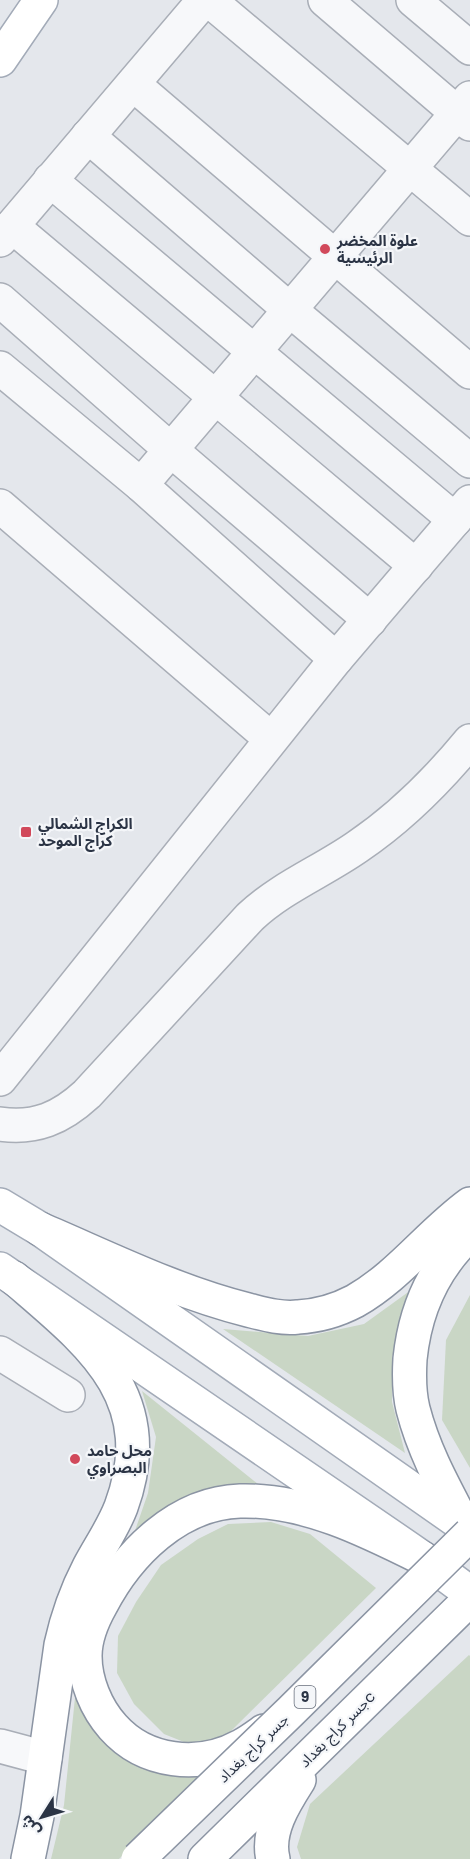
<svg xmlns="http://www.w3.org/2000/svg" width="470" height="1859" font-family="Poppins,'Noto Sans Arabic',sans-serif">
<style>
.green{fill:#c9d6c5}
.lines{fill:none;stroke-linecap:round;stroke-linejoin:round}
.minor-casing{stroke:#a9aeb7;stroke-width:36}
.major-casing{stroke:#a3abb8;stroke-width:36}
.highway-casing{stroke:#8b94a3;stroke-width:36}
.minor{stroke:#f7f8fa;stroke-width:33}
.major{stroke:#fff;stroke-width:33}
.highway{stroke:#fff;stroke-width:33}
.highway-bridge-casing{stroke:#8b94a3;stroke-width:36;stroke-linecap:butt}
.highway-bridge{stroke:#fff;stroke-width:33}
.poi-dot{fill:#d1495b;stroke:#f4f6f9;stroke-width:2}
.labels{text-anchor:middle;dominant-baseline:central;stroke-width:4.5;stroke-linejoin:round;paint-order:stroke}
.shield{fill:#f4f6f9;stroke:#676e7b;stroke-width:1.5}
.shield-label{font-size:14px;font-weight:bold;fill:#2b3445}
.poi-label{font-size:15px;font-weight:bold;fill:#2b3445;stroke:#f4f6f9;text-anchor:start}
.street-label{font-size:15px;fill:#2b3445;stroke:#f4f6f9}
</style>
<rect width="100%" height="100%" fill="#e4e7ec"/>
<g class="green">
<polygon points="418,1285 392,1357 392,1402 405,1453 223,1329 308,1336 364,1324"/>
<polygon points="470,1295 470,1468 442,1420 446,1340"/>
<polygon points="142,1391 258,1484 237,1484 200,1497 128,1551 148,1493 156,1437"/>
<polygon points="271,1522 310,1534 376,1588 229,1733 194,1746 164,1734 134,1704 117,1673 118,1636 136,1602 161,1565 198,1539 228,1524"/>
<polygon points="469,1655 470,1656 470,1859 301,1859 297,1847 310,1804"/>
<polygon points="76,1688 113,1749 154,1772 205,1775 119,1859 51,1859 64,1805"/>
</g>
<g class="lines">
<defs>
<g id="minor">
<polyline points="209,0 470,219"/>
<polyline points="325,0 470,124"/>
<polyline points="413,0 470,48"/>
<polyline points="133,84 470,372"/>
<polyline points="88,136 290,310 470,461"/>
<polyline points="50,180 455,520"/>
<polyline points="12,226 416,566"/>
<polyline points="0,240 204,0"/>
<polyline points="0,300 171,450 370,620"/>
<polyline points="0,368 141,485 336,659"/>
<polyline points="141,485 470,98"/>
<polyline points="0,506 271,739"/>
<polyline points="0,1079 336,659 470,502"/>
<path d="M0,1124C36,1129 61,1118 87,1094L250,917C282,887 321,872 357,847C400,818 437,781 470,741"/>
<polyline points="0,1353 68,1395"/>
<polyline points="0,1746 45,1758"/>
</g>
<g id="major">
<polyline points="0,60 41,0"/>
<polyline points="0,1205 40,1229 470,1530"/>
<polyline points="0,1269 424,1559 470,1593"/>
</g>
<g id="highway">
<path d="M40,1229C108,1258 176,1292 248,1310C264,1314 281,1319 298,1317C317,1316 338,1310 355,1301C399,1276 429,1234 470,1204"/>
<path d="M14,1278C88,1342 162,1396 121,1507C113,1528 99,1548 89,1567C76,1592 67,1618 61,1645L37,1816L28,1859"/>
<path d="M465,1527C445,1489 424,1452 413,1409C409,1393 409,1376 410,1359C415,1310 434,1267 470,1234"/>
<path d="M264,1731C257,1736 249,1742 241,1746C199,1769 145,1763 113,1727C96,1708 85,1681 85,1656C85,1638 92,1621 101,1605C128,1553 178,1503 240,1501C305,1499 368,1531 424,1559"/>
<polyline points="205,1859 470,1599"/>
<path d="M273,1859C266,1831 285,1802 299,1780"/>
</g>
</defs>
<use href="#minor" class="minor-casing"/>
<use href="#major" class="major-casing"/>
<use href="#highway" class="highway-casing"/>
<use href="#minor" class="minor"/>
<use href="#major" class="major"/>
<use href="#highway" class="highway"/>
<defs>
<polyline id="highway-bridge" points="138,1859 291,1711 470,1534"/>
</defs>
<use href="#highway-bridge" class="highway-bridge-casing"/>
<use href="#highway-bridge" class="highway-bridge"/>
</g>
<g class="poi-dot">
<circle cx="325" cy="249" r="6"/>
<rect x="20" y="826" width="12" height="12" rx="3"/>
<circle cx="75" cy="1459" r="6"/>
</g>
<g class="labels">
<rect class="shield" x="294.5" y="1686" width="21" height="22" rx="4.5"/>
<g class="shield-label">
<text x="305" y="1697">9</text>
</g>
<g class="poi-label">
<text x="337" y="240">علوة المخضر<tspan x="337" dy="17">الرئيسية</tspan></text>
<text x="38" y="823">الكراج الشمالي<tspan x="38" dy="17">كراج الموحد</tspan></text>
<text x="87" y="1450">محل حامد<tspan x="87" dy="17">البصراوي</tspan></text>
</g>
<g class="street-label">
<text transform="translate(337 1729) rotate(-45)">جسر كراج بغدادc</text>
<text transform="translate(253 1748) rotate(-44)">جسر كراج بغداد</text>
</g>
</g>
<g transform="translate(42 1817) rotate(233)" stroke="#f4f6f9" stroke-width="4.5" paint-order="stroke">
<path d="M0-4.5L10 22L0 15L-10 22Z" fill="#2b3445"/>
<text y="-9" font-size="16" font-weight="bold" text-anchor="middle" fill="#2b3445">ش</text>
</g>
</svg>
